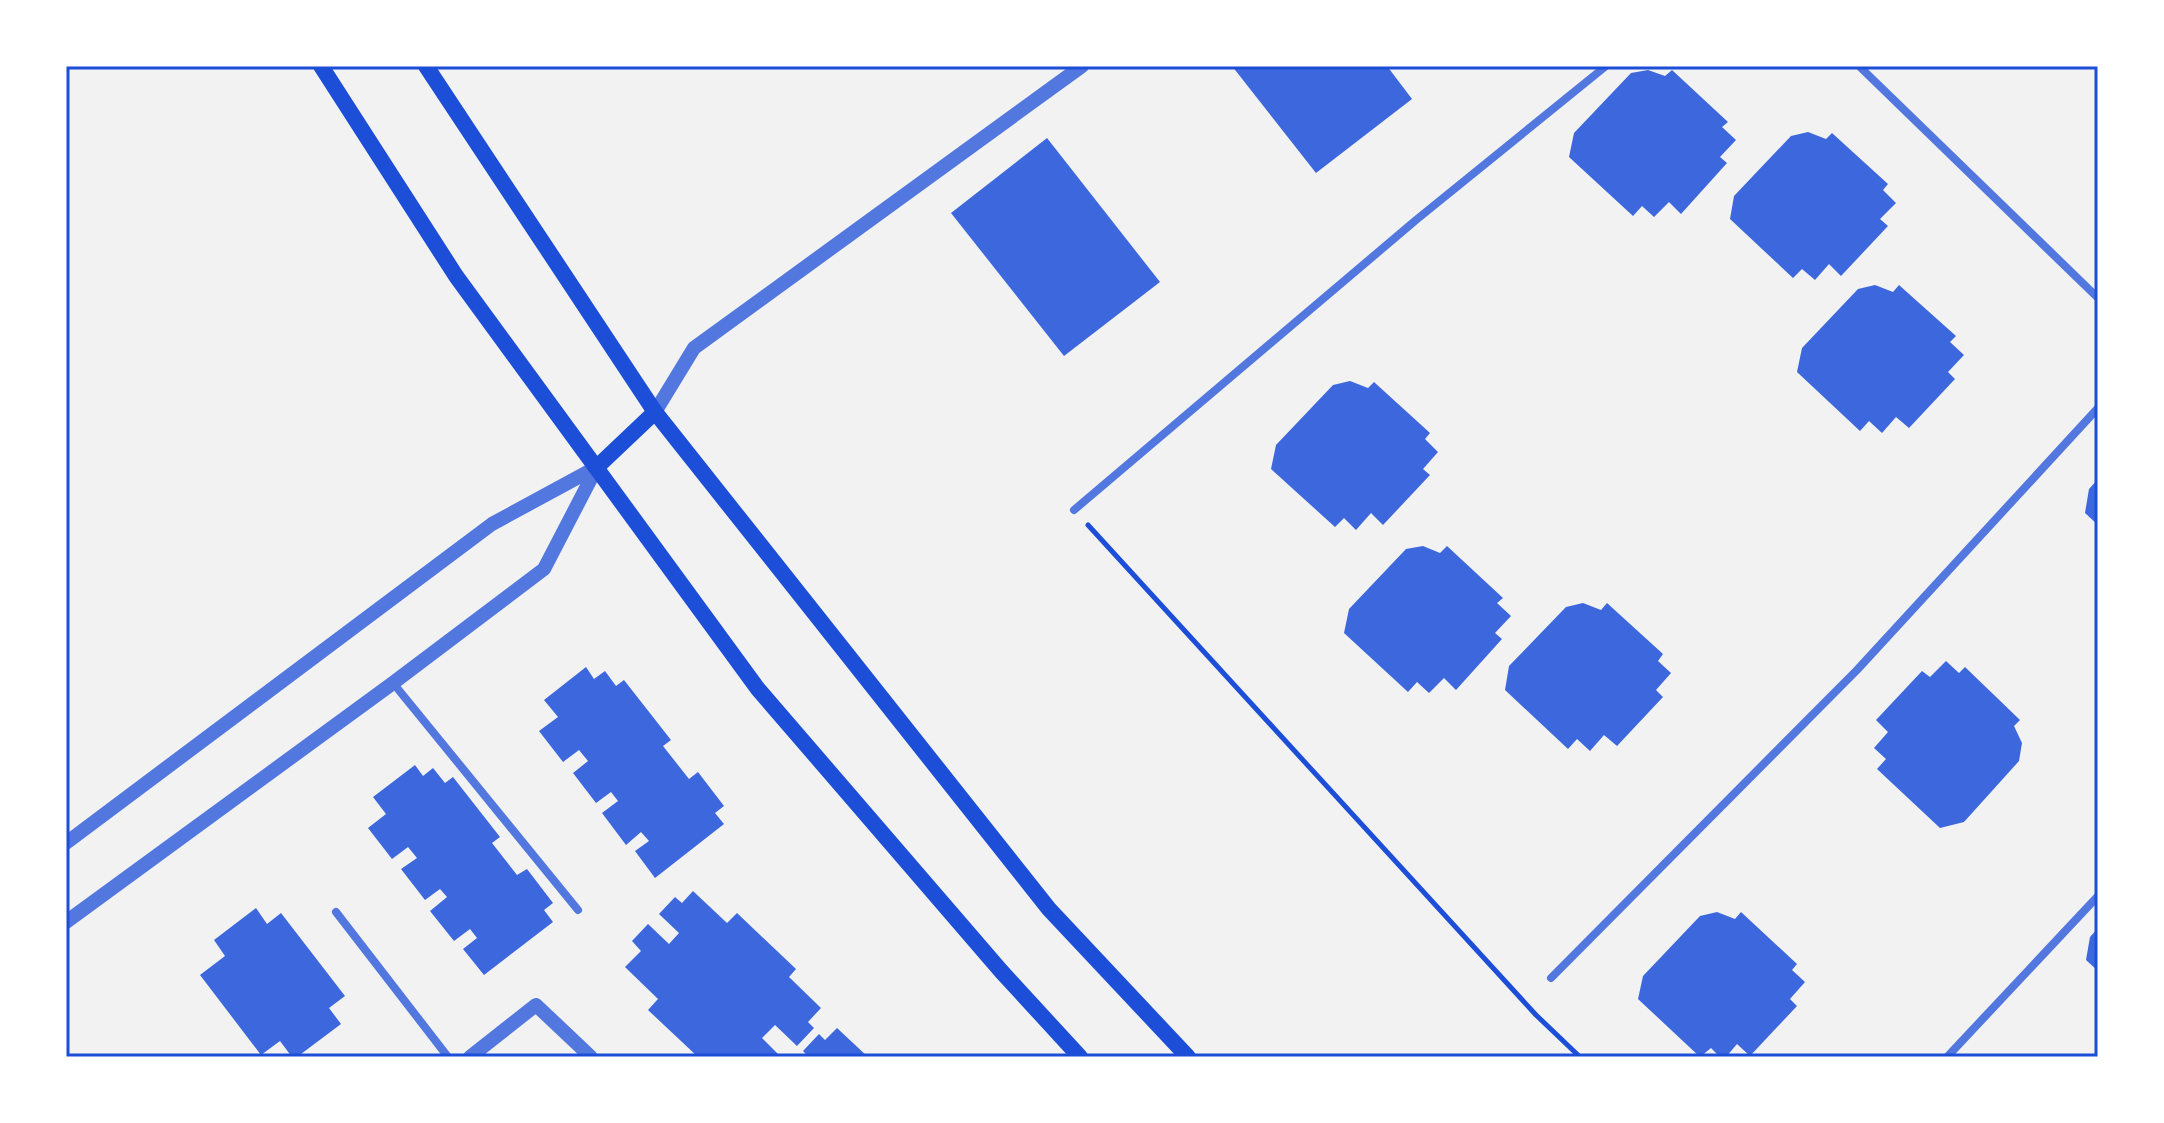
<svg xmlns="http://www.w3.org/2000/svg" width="2164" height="1123" font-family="Figtree,sans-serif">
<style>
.building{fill:#3d67dc}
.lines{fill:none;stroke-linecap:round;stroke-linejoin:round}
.path{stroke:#1d4ed8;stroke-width:5}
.minor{stroke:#5277de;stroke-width:8}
.tertiary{stroke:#5277de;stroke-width:14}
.secondary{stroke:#1d4ed8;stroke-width:16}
.neatline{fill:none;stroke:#1d4ed8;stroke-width:3}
</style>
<rect width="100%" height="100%" fill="#f2f2f2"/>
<g class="building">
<polygon points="1232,66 1387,66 1412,99 1316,173"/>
<polygon points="1648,70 1665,76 1672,70 1728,122 1722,127 1736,140 1720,157 1727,163 1681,214 1669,202 1654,217 1642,206 1633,216 1569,157 1574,133 1631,73"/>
<polygon points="1808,132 1826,139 1832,133 1888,184 1883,190 1896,203 1880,219 1888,226 1841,276 1829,264 1815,280 1802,269 1793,278 1730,219 1734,196 1791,136"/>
<polygon points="1047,138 1160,282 1064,356 951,213"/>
<polygon points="1875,285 1893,292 1899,285 1956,336 1950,342 1964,355 1948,372 1955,379 1909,428 1896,417 1882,433 1869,421 1860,431 1797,372 1802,348 1858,289"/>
<polygon points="1350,381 1368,388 1374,382 1430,433 1425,439 1438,452 1423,469 1430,475 1383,525 1371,513 1356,530 1344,518 1335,527 1271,469 1276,445 1333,385"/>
<polygon points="2098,479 2098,525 2085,513 2089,489"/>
<polygon points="1423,546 1440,553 1447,546 1503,598 1497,603 1511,616 1495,633 1502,639 1456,690 1444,678 1429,693 1417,682 1408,692 1344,633 1349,609 1406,549"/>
<polygon points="1583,603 1601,610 1607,603 1663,654 1658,661 1671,673 1656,690 1663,697 1617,746 1604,735 1590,751 1577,739 1568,749 1505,690 1509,666 1566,607"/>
<polygon points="1946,661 1959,673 1965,667 2020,720 2014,726 2022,743 2019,761 1964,822 1940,828 1877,769 1886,759 1874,748 1888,732 1876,720 1922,671 1930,677"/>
<polygon points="586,667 594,679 605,671 616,686 624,680 671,740 663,746 689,779 698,772 724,806 715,813 724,824 655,878 635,851 649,841 641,832 626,845 602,813 618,801 611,792 596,803 573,773 588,761 579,750 563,762 539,731 558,717 544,700"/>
<polygon points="415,765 423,776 433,768 445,783 453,777 500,837 492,843 517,875 527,869 553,903 544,910 553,922 484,975 463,949 477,938 470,929 454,941 430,911 447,897 440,889 425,900 401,869 417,858 408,847 392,859 368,828 386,814 373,797"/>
<polygon points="693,891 727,923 737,913 796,969 789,977 821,1008 808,1022 814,1028 797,1046 775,1025 762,1038 781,1057 698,1057 648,1010 658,999 625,967 641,951 632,941 648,924 669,944 679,933 659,914 675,897 682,903"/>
<polygon points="256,908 267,924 281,913 345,996 329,1008 341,1024 297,1057 292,1057 280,1041 261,1055 200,975 225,956 214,940"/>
<polygon points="1717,912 1735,919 1741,912 1797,964 1792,970 1805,982 1790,999 1797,1006 1750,1056 1737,1044 1726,1057 1720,1057 1711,1048 1700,1057 1638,999 1643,976 1700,916"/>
<polygon points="2098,928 2098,971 2086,960 2090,937"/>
<polygon points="837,1028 868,1057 809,1057 803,1051 819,1034 825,1040"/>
</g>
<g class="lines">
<polyline class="path" points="1088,525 1536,1015 1580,1057"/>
<g class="minor">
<polyline points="1859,66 2098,298"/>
<polyline points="1074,510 1416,220 1606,66"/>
<polyline points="393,683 578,910"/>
<polyline points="336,912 448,1057"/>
<polyline points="1551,978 1857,670 2098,408"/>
<polyline points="1947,1057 2098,896"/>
</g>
<g class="tertiary">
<polyline points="655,412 694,348 1082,66"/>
<polyline points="66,843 492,524 597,467"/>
<polyline points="66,922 393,683 544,569 597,467"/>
<polyline points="470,1057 536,1005 591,1057"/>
</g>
<g class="secondary">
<polyline points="321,66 456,276 758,689 1001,971 1080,1057"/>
<polyline points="426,66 655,412 1049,909 1188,1057"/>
<polyline points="597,467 655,412"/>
</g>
</g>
<rect width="2164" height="1123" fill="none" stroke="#ffffff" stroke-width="136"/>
<rect x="68" y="68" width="2028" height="987" class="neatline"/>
</svg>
